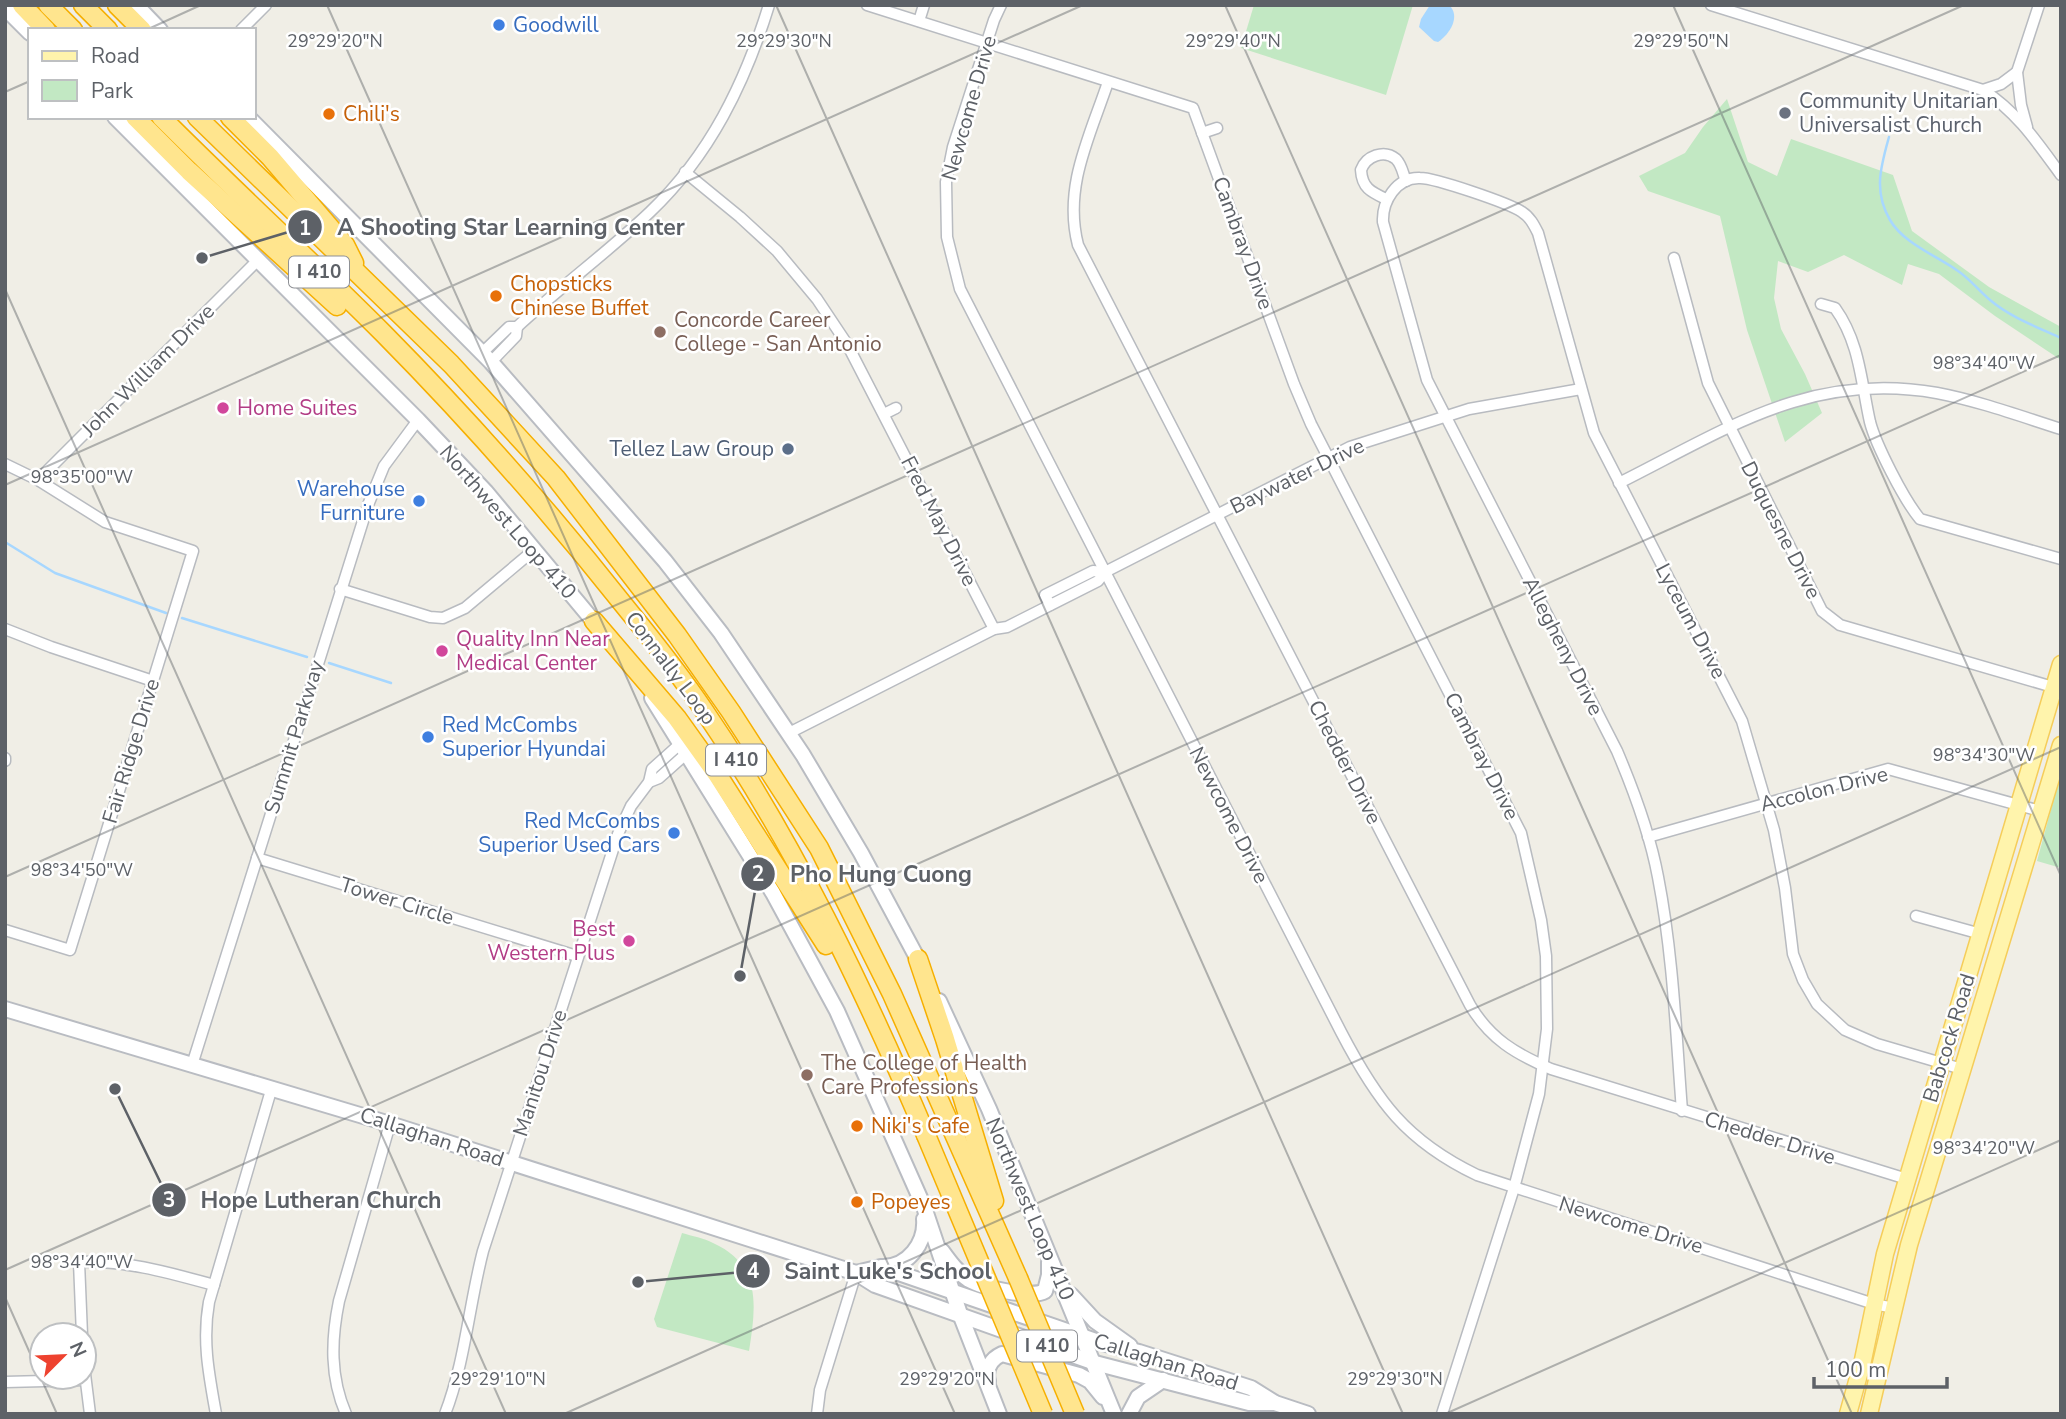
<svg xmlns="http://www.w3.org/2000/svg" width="2066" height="1419" font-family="'Nunito Sans',sans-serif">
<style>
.green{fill:#c2e8c3}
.water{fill:#a7d7ff}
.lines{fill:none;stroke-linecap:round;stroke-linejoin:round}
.stream{stroke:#a7d7ff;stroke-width:2.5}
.street-casing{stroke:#b8bbc0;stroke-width:13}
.secondary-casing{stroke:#b9bcc2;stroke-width:18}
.primary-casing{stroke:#f5cd5a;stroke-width:19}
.highway-casing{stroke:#f6af00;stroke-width:21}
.street{stroke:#fff;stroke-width:10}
.secondary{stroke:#fff;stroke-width:14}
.primary{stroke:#fff4ac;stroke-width:16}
.highway{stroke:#ffe58e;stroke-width:18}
.highway-bridge-casing{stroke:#f6af00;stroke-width:21;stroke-linecap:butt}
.highway-bridge{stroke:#ffe58e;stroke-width:18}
.ticks{fill:none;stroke:#5d6167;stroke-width:2;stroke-opacity:0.45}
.shop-dot{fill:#3f7fe0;stroke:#fff;stroke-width:2.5}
.worship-dot{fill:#6b7280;stroke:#fff;stroke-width:2.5}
.food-dot{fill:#e8710a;stroke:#fff;stroke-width:2.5}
.education-dot{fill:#8d6e63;stroke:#fff;stroke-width:2.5}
.hotel-dot{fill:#d1479c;stroke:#fff;stroke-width:2.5}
.service-dot{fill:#5c6f8a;stroke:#fff;stroke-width:2.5}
.labels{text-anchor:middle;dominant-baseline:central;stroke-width:5;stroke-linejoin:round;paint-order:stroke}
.shield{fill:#fff;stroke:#8e9095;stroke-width:2}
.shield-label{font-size:19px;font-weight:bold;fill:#5d6167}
.shop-label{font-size:21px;fill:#366cbe;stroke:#fff;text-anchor:start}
.worship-label{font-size:21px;fill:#5b616d;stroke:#fff;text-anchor:start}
.street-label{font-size:21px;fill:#5d6167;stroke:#fff}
.food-label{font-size:21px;fill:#c56008;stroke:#fff;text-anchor:start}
.education-label{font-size:21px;fill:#785e54;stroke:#fff;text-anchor:start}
.hotel-label{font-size:21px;fill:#b23c85;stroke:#fff;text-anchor:start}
.service-label{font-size:21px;fill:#4e5e75;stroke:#fff;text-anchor:end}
.ticks-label{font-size:18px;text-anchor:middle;fill:#5d6167;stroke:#fff;stroke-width:5;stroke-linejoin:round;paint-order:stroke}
.leader{fill:none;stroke:#5d6167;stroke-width:2.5}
.callout-dot{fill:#5d6167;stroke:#fff;stroke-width:2.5}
.mark-label{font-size:21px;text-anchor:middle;font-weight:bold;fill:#fff}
.callout-label{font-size:23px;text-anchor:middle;font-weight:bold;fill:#5d6167;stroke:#fff;stroke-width:5;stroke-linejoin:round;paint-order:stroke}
</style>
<rect width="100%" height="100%" fill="#f0eee6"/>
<g class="green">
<polygon points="1254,5 1413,5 1386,95 1241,48"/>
<polygon points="1727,99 1748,162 1777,176 1791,139 1893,175 1912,231 1989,287 2061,327 2061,360 1995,316 1939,274 1908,264 1902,285 1844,255 1808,272 1778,261 1774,298 1781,329 1805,374 1822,413 1785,442 1747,330 1720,216 1648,191 1639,176 1685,153 1703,127"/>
<polygon points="2061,772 2061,868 2037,861"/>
<path d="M682,1233C692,1236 704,1238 713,1243C762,1265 756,1307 749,1351L657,1327L654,1319Z"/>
</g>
<path class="water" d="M1430,5H1449C1461,16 1450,34 1438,42L1434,41L1419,27L1421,19Z"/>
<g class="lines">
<g class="stream">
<path d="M1889,137C1881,166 1873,191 1890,220C1903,243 1937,256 1958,271C1970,279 1979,291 1990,300C2010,317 2037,327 2061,338"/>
<polyline points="5,542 55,573 166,613"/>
<polyline points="182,618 307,657"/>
<polyline points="329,663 391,683"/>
</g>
<defs>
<g id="street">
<polyline points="867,5 1193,108 1294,384 1311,424 1521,833 1541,920 1546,956 1547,1029 1539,1094 1514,1188 1442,1414"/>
<path d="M1001,5L994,20L953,147L946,182L947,237L960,289L1341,1032C1377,1101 1406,1141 1477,1175L1874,1304L1894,1308"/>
<path d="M1711,5L1983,90C2017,112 2037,142 2061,175"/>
<polyline points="919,21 924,5"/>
<polyline points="241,30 266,5"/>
<path d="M1108,82C1090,136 1063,187 1078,245L1470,1005C1490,1039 1516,1054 1551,1069L1907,1179"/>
<polyline points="1983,90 2001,84 2017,72"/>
<polyline points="2027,127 2021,105 2017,72 2039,5"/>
<polyline points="1202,133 1217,128"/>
<polyline points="685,172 740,217 777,251 817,299 847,344 994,629"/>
<path d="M1386,199C1371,192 1362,188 1361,170C1366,156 1384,149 1396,159C1402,165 1403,174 1406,181"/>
<polyline points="1674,258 1708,383 1822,611 1840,625 2053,687"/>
<path d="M1821,304L1835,308C1860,343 1861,382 1870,422C1876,445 1904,500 1920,519L2061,559"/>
<path d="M482,353L509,327H517C560,287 608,252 650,212C710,155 745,83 769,5"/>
<polyline points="491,362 516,336 517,327"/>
<polyline points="884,414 896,408"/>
<polyline points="5,464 38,480 105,522 193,551 70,950 5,930"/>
<polyline points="38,480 258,260"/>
<path d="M1619,483C1727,429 1810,371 1937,393C1979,401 2020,416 2061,429"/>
<polyline points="340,589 430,617 443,618 465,608 534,550"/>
<polyline points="1050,605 1045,595 1093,571 1105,572"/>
<polyline points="5,629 51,647 153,681"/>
<polyline points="789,733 994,629 1007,627 1098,581 1105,572 1350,447 1469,409 1581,389"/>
<polyline points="5,758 5,761"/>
<polyline points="649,782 659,778 687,753"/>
<polyline points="1648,837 1888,769 2040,811"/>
<polyline points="257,858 577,956"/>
<polyline points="1916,916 1981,934"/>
<polyline points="192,1065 368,505 384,466 418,420"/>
<path d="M1682,1111C1676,1033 1673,954 1658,877C1650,834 1634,791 1617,751L1427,380L1383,222C1382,202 1396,177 1420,178C1435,178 1509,203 1522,212C1530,217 1534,225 1538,233L1594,433L1742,721L1774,830L1785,888L1793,954L1803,980L1817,1004L1845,1030L1877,1044L1962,1069"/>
<path d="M82,1335L79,1262C126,1260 170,1273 214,1285"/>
<polyline points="84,1366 90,1414"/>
<polyline points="5,1382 85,1380"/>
<path d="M216,1414C209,1375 202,1341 209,1302L272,1087"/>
<path d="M346,1414C330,1377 331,1340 339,1301L390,1124"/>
<path d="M445,1414C465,1362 469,1305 483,1251L618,834L631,806L649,782L652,769L681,743"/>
<polyline points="817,1414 820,1390 856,1273"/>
</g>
<g id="secondary">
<polyline points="136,5 160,30"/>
<polyline points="5,8 30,33"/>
<polyline points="115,117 418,420 486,492 600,629"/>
<polyline points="248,117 491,362 665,561 721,633 803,755 861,853 922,967"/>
<polyline points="652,698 773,893 837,1011 924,1207 960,1314 999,1414"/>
<polyline points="939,1001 989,1109 1114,1414"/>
<polyline points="5,1009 390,1124 856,1273 875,1285 1095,1363 1249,1403 1275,1403"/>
<path d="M942,1251C950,1262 958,1273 969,1280C983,1288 1032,1299 1045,1291L1049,1275V1262"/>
<path d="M883,1267C908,1267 926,1243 924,1219"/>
<polyline points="856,1273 881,1267 1102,1343 1139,1352 1251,1388 1275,1403 1308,1414"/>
<polyline points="1071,1295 1095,1321 1130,1346"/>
<path d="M988,1381C985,1369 991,1359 1002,1354L1079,1375L1090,1381L1103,1397"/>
<polyline points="1129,1414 1138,1397 1163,1380"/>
</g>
<g id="primary">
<polyline points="1848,1414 1863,1360 1885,1254 2061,664"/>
<polyline points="1869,1414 1909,1245 2061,745"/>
</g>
<g id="highway">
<polyline points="22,5 46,30"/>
<polyline points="48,5 73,30"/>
<polyline points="83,5 108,30"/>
<polyline points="117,5 142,30"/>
<polyline points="135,117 189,171 337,306"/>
<path d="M161,117C234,190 310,260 383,333C469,420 551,513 627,609C654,642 681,676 705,712C794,843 864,989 926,1135"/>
<polyline points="197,117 451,364 556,478 677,635 731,712 819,848 892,994 1018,1278"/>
<polyline points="230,117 270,157 345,245 354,263"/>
<polyline points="594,621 677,718 717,774 826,945"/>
<polyline points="918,959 945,1039 994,1201"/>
</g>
</defs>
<use href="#street" class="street-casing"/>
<use href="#secondary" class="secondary-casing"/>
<use href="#primary" class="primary-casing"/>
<use href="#highway" class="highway-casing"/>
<use href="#street" class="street"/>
<use href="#secondary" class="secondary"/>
<use href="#primary" class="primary"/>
<use href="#highway" class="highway"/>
<defs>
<g id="highway-bridge">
<polyline points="926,1135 1043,1414"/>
<polyline points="1018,1278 1075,1414"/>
</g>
</defs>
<use href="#highway-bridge" class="highway-bridge-casing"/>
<use href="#highway-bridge" class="highway-bridge"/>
</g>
<path class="ticks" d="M327,5L955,1414M776,5L1403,1414M1225,5L1852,1414M1673,5L2061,876M146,30L201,5M5,92L30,81M5,289L506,1414M5,485L1083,5M5,877L1964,5M5,1270L2061,355M5,1297L57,1414M564,1414L2061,747M1445,1414L2061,1140"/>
<g class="shop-dot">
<circle cx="499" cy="25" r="7"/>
<circle cx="419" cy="501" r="7"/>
<circle cx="428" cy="737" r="7"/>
<circle cx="674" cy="833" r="7"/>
</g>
<circle class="worship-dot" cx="1785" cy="113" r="7"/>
<g class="food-dot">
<circle cx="329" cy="114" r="7"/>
<circle cx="496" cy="296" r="7"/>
<circle cx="857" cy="1126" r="7"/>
<circle cx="857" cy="1202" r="7"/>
</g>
<g class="education-dot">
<circle cx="660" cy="332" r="7"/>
<circle cx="807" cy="1075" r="7"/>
</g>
<g class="hotel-dot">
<circle cx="223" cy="408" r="7"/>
<circle cx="442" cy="651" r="7"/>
<circle cx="629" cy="941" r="7"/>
</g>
<circle class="service-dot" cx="788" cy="449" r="7"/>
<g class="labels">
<g class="shield">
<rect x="289" y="256.5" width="60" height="31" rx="5"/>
<rect x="706" y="744.5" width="60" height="31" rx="5"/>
<rect x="1017" y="1330.5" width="60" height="31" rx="5"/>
</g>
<g class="shield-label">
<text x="319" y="272">I 410</text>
<text x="736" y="760">I 410</text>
<text x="1047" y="1346">I 410</text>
</g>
<g class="shop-label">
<text x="513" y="25">Goodwill</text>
<text x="405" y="489" text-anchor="end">Warehouse<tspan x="405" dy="24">Furniture</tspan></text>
<text x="442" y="725">Red McCombs<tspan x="442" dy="24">Superior Hyundai</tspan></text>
<text x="660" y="821" text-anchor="end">Red McCombs<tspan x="660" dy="24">Superior Used Cars</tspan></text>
</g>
<g class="worship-label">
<text x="1799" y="101">Community Unitarian<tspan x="1799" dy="24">Universalist Church</tspan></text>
</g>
<g class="street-label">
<text transform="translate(969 108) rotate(-74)">Newcome Drive</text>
<text transform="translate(1243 243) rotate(70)">Cambray Drive</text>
<text transform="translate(148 370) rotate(-45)">John William Drive</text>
<text transform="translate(1297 476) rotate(-26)">Baywater Drive</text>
<text transform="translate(939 521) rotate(63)">Fred May Drive</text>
<text transform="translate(508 522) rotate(49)">Northwest Loop 410</text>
<text transform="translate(1781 530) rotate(63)">Duquesne Drive</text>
<text transform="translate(1691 621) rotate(62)">Lyceum Drive</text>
<text transform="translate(1563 646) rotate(63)">Allegheny Drive</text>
<text transform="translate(671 668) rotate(53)">Connally Loop</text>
<text transform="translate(294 737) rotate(-73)">Summit Parkway</text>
<text transform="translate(131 751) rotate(-73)">Fair Ridge Drive</text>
<text transform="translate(1482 756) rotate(63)">Cambray Drive</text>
<text transform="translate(1345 762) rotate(63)">Chedder Drive</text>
<text transform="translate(1824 789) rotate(-14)">Accolon Drive</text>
<text transform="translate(1229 815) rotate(63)">Newcome Drive</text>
<text transform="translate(397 901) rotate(17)">Tower Circle</text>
<text transform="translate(1949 1038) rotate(-73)">Babcock Road</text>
<text transform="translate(540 1073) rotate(-72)">Manitou Drive</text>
<text transform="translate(432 1137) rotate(18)">Callaghan Road</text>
<text transform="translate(1770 1138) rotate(17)">Chedder Drive</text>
<text transform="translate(1030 1209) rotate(67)">Northwest Loop 410</text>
<text transform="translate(1631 1225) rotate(17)">Newcome Drive</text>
<text transform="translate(1166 1362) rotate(17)">Callaghan Road</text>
</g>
<g class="food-label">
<text x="343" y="114">Chili's</text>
<text x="510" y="284">Chopsticks<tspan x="510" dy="24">Chinese Buffet</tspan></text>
<text x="871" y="1126">Niki's Cafe</text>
<text x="871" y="1202">Popeyes</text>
</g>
<g class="education-label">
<text x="674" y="320">Concorde Career<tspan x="674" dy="24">College - San Antonio</tspan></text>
<text x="821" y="1063">The College of Health<tspan x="821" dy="24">Care Professions</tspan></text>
</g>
<g class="hotel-label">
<text x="237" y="408">Home Suites</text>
<text x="456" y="639">Quality Inn Near<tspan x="456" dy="24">Medical Center</tspan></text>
<text x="615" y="929" text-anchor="end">Best<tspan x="615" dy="24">Western Plus</tspan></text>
</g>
<g class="service-label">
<text x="774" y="449">Tellez Law Group</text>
</g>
</g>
<g class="ticks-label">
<text x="335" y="47">29°29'20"N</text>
<text x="784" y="47">29°29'30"N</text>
<text x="1233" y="47">29°29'40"N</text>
<text x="1681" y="47">29°29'50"N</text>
<text x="1984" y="369">98°34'40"W</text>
<text x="82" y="483">98°35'00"W</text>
<text x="1984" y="761">98°34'30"W</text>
<text x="82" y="876">98°34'50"W</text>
<text x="1984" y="1154">98°34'20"W</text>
<text x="82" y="1268">98°34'40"W</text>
<text x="498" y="1385">29°29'10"N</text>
<text x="947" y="1385">29°29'20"N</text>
<text x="1395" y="1385">29°29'30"N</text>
</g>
<path class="leader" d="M202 258L305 227M740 976L758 874M115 1089L169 1200M638 1282L753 1271"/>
<g class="callout-dot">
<circle cx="202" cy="258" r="7"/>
<circle cx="740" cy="976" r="7"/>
<circle cx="115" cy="1089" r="7"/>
<circle cx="638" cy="1282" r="7"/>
<circle cx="305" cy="227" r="18"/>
<circle cx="758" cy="874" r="18"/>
<circle cx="169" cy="1200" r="18"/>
<circle cx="753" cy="1271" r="18"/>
</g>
<g class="mark-label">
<text x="305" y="235">1</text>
<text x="758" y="881">2</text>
<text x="169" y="1207">3</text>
<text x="753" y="1278">4</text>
</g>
<g class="callout-label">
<text x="511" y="235">A Shooting Star Learning Center</text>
<text x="881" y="882">Pho Hung Cuong</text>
<text x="321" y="1208">Hope Lutheran Church</text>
<text x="888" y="1279">Saint Luke's School</text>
</g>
<rect width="2066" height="1419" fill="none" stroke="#5d6167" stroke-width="14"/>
<rect x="28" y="28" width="228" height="91" fill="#ffffff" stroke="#bec0c2" stroke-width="2"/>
<rect x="42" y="51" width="35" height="10" fill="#fff4ac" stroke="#bec0c2" stroke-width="2"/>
<text x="91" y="63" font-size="21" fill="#5d6167">Road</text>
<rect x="42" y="80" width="35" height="21" fill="#c2e8c3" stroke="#bec0c2" stroke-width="2"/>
<text x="91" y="98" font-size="21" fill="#5d6167">Park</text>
<g transform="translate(63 1356) rotate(66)"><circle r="33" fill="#ffffff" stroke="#bec0c2" stroke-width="2"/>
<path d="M0-5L12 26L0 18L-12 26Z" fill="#ee422f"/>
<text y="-10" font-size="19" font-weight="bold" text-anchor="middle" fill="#5d6167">N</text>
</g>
<path d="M1814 1377v10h133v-10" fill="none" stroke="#5d6167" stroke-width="3.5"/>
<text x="1825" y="1377" font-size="21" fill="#5d6167" stroke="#ffffff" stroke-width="5" paint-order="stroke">100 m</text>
</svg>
